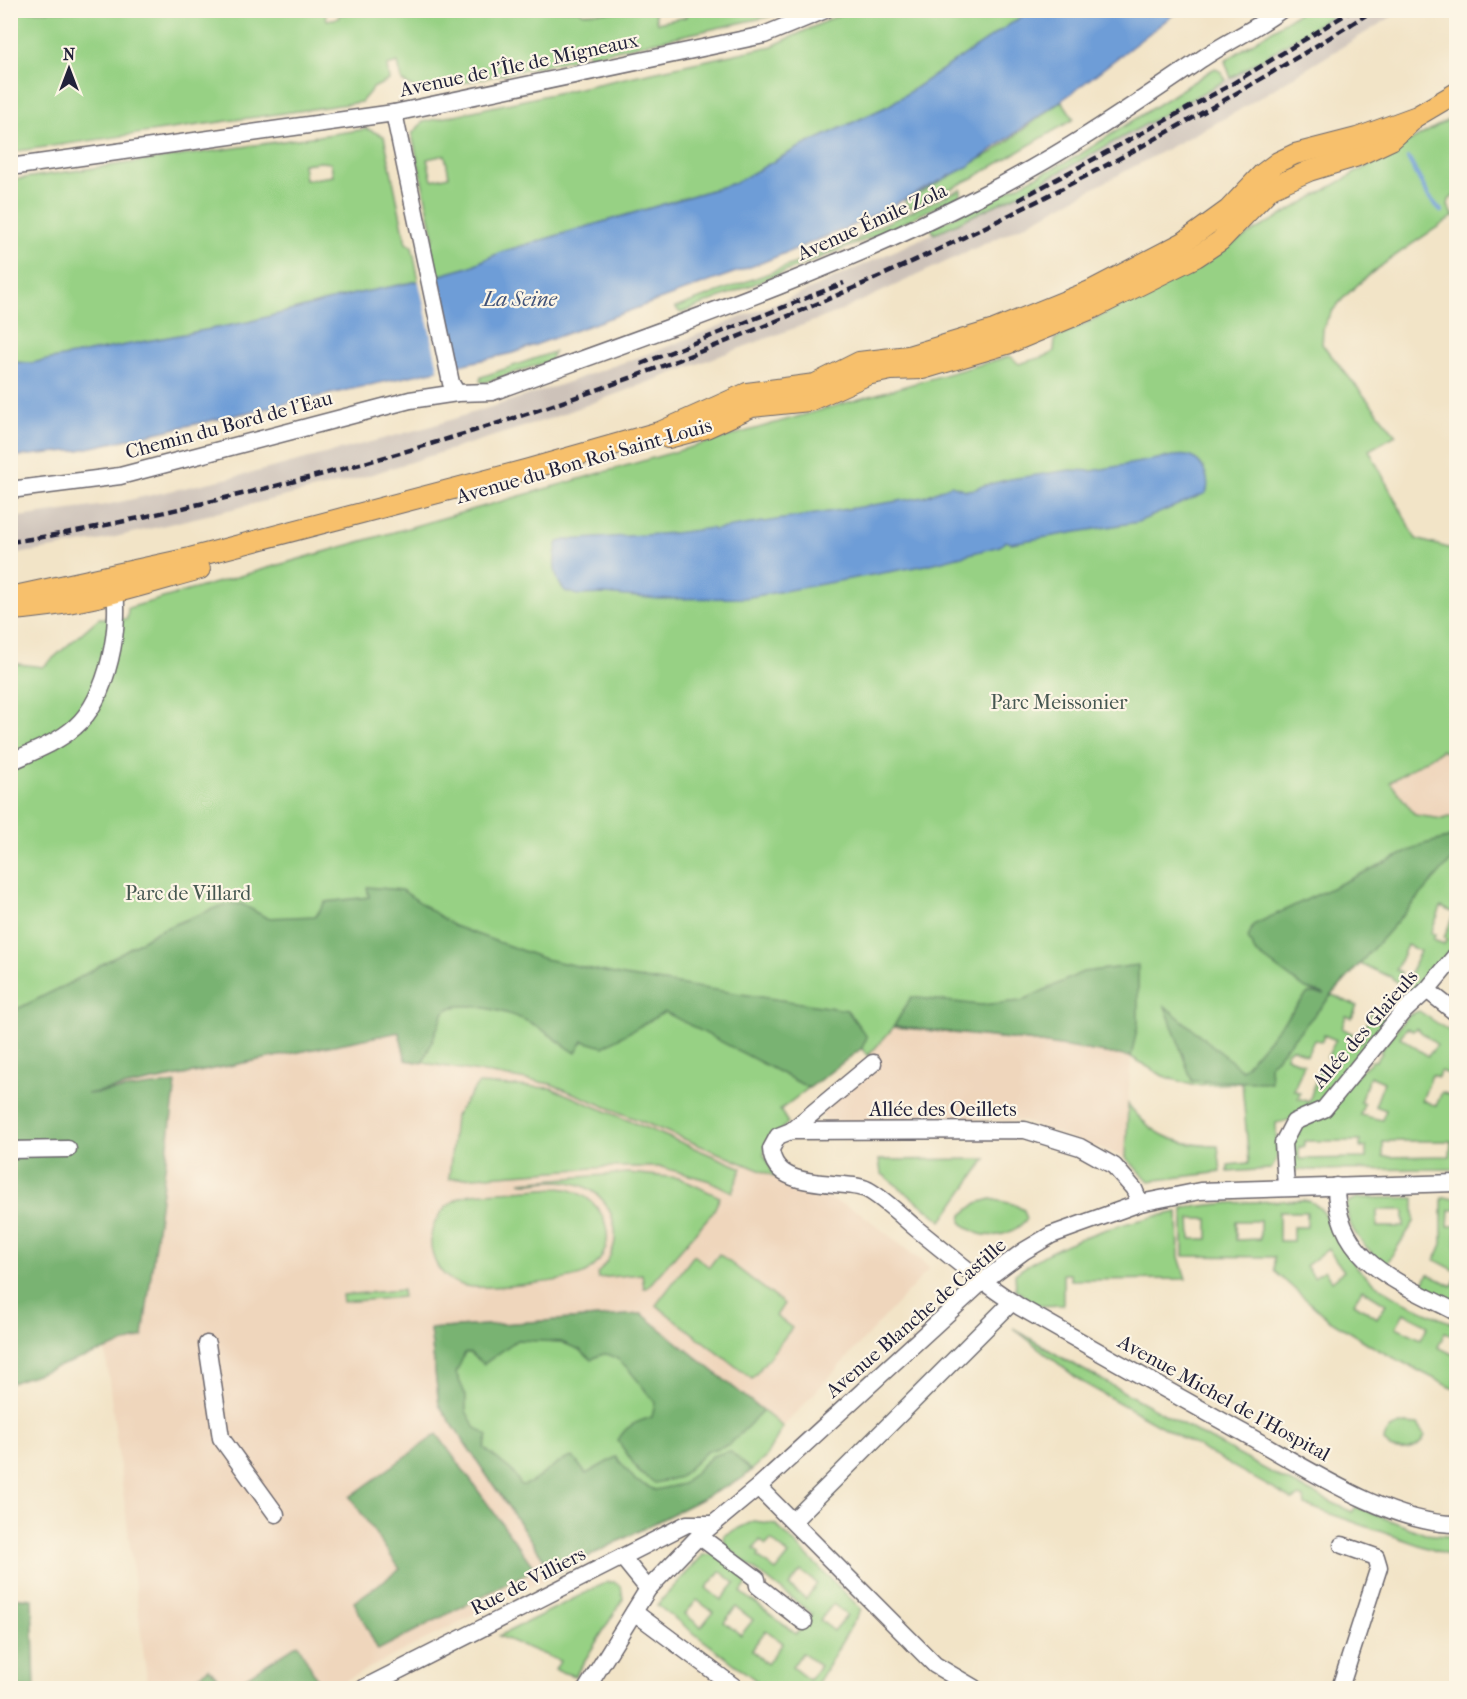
<svg xmlns="http://www.w3.org/2000/svg" width="1467" height="1699" font-family="'IM FELL French Canon',serif">
<style>
.built{fill:#efd6bc}
.industrial{fill:#cdc2b9}
.green{fill:#97d184;stroke:#5c7a60;stroke-width:1.5;fill-rule:evenodd}
.forest{fill:#79b372;stroke:#4e6a56;stroke-width:1.5}
.water{fill:#6e9dd7;stroke:#486089;stroke-width:1.5}
.pier{fill:#f2e4c7}
.lines{fill:none;stroke-linecap:round;stroke-linejoin:round}
.stream{stroke:#6e9dd7;stroke-width:4.5}
.minor-casing{stroke:#6b666c;stroke-width:19}
.major-casing{stroke:#6b666c;stroke-width:22}
.minor{stroke:#fff;stroke-width:16}
.major{stroke:#f7c06c;stroke-width:20}
.rail{stroke:#22223b;stroke-width:4.5;stroke-dasharray:9 4.5;stroke-linecap:butt}
.labels{text-anchor:middle;dominant-baseline:central;stroke-width:4.5;stroke-linejoin:round;paint-order:stroke}
.street-label{font-size:20px;fill:#22223b;stroke:#fcf5e5}
.park-label{font-size:20px;fill:#455751;stroke:#fcf5e5}
.water-label{font-size:21px;font-style:italic;fill:#405379;stroke:#fcf5e5}
</style>
<rect width="100%" height="100%" fill="#fcf5e5"/>
<filter id="ink" filterUnits="userSpaceOnUse"><feTurbulence type="fractalNoise" baseFrequency=".0167" numOctaves="2"/><feDisplacementMap in="SourceGraphic" scale="12" xChannelSelector="R" yChannelSelector="G"/><feConvolveMatrix kernelMatrix="1 2 1 2 8 2 1 2 1" color-interpolation-filters="sRGB"/></filter>
<filter id="wash" filterUnits="userSpaceOnUse"><feTurbulence type="fractalNoise" baseFrequency=".008" numOctaves="4" result="noise"/><feDisplacementMap in="SourceGraphic" scale="24" xChannelSelector="R" yChannelSelector="G"/><feGaussianBlur stdDeviation="1.35" result="paint"/><feColorMatrix in="noise" values="0 0 0 0 0 0 0 0 0 0 0 0 0 0 0 0 0 1.4 0 .05"/><feComposite in="paint" operator="in"/></filter>
<g filter="url(#wash)">
<rect width="100%" height="100%" fill="#f2e4c7"/>
<g class="built">
<polygon points="1456,745 1456,815 1443,819 1415,815 1390,782 1443,750 1445,752"/>
<polygon points="894,1026 1028,1041 1131,1057 1128,1104 1138,1117 1153,1131 1173,1140 1197,1146 1218,1146 1221,1172 1149,1181 1126,1158 1025,1122 992,1119 826,1122 820,1112 877,1068 868,1056"/>
<polygon points="399,1032 406,1060 551,1084 858,1211 930,1268 783,1427 642,1314 439,1405 554,1574 330,1688 148,1688 73,1097"/>
</g>
<polygon class="industrial" points="1340,11 1401,11 1236,112 1023,226 838,312 549,419 353,480 103,540 11,555 11,518 106,505 252,473 428,427 557,386 664,348 809,290 1023,192 1231,78"/>
<g class="green">
<polygon points="325,11 327,20 339,18 339,14 345,14 344,10 580,10 582,13 654,10 657,23 686,17 685,11 785,11 767,17 589,56 584,41 578,42 583,57 420,92 402,81 398,63 387,66 389,80 373,88 361,102 11,152 11,11"/>
<path d="M848,11H1030L888,106L796,149L735,183L501,252L469,267L437,276L430,243L434,237L412,134L423,122L772,46ZM445,155L449,176L432,180L427,159Z"/>
<polygon points="1301,11 1340,11 1231,78 1225,61"/>
<polygon points="1215,68 1221,72 1226,80 1023,192 934,234 931,228 1076,157"/>
<polygon points="1062,101 1074,119 973,178 910,208 905,201 993,152"/>
<path d="M1456,115V194L1449,200L1448,206L1454,216C1420,240 1339,287 1324,326C1322,331 1323,338 1322,344L1396,435L1369,450L1416,539L1456,550V745L1445,752L1442,750L1390,782L1415,815L1443,819L1456,815V948L1412,998L1391,977L1360,964L1332,995L1357,1006L1352,1018L1346,1016L1342,1028L1353,1034L1351,1039L1362,1043L1364,1039L1361,1038L1372,1011L1387,1020C1357,1058 1328,1115 1276,1123L1277,1158L1271,1169L1228,1172V1165L1249,1163L1242,1083L1192,1085L1163,1076L1131,1057L1028,1041L894,1027L868,1056L861,1048L780,1110L788,1123L766,1144L764,1155L776,1177L551,1084L406,1060L399,1032L73,1097L11,1098L10,663L43,667L99,618L127,619L128,608L1010,356L1019,364L1049,355L1054,351L1055,339L1162,284ZM1441,907L1454,913L1444,938L1447,939L1444,944L1433,940L1435,935L1431,933ZM1407,945L1420,951L1409,976L1412,978L1410,982L1399,978L1401,972L1396,970ZM1324,1035L1336,1040L1327,1057L1333,1059L1326,1074L1319,1070L1309,1102L1298,1098L1300,1093L1294,1090L1304,1064L1286,1057L1287,1052L1292,1048L1307,1055L1314,1040L1322,1041Z"/>
<path d="M367,129L384,136L406,243L412,246L419,281L350,295L248,322L31,363L11,362V180ZM320,162L331,163L333,176L305,180L303,164Z"/>
<polygon points="961,189 961,195 873,237 681,313 675,308 855,241 875,228"/>
<polygon points="554,352 550,361 483,383 480,381 481,377"/>
<path d="M1419,1011L1452,1033L1456,1028V1041L1451,1049L1456,1051V1077L1440,1071L1438,1077L1432,1075L1422,1100L1436,1106L1442,1092L1456,1098V1169L1294,1170L1291,1158L1295,1131L1372,1061H1376L1382,1053L1380,1051L1408,1015ZM1407,1028L1413,1031L1416,1028L1437,1045L1428,1056L1400,1037ZM1370,1076L1384,1082L1375,1106L1386,1110L1382,1120L1360,1115L1364,1104L1360,1102ZM1304,1141H1360V1147H1366V1158L1299,1159V1147H1304ZM1383,1141H1451L1450,1156L1383,1157Z"/>
<polygon points="478,1084 551,1088 742,1168 732,1192 710,1181 661,1167 607,1167 449,1179 455,1116"/>
<path d="M1128,1104C1153,1137 1177,1145 1218,1146L1221,1172L1149,1181L1126,1158Z"/>
<polygon points="986,1159 942,1221 881,1173 879,1160"/>
<path d="M628,1173L679,1178L720,1197L713,1212L647,1288H644L642,1274L598,1278L597,1274C609,1261 619,1243 614,1224C607,1193 582,1180 552,1181C542,1181 528,1185 520,1182Z"/>
<path d="M558,1188C603,1190 627,1245 587,1272C573,1282 482,1290 465,1286C447,1281 436,1270 432,1252C426,1224 444,1201 471,1194Z"/>
<path d="M1358,1198H1414V1222L1385,1266C1370,1251 1341,1226 1348,1202ZM1377,1210H1404V1227H1377Z"/>
<polygon points="1442,1198 1456,1198 1456,1210 1449,1210 1448,1226 1456,1226 1456,1271 1435,1260 1442,1244"/>
<path d="M991,1199L1013,1204L1024,1210L1027,1219C1009,1239 980,1242 961,1222L962,1215L977,1203Z"/>
<path d="M1304,1200C1328,1202 1337,1243 1351,1260C1376,1292 1420,1310 1456,1325V1337L1445,1332L1438,1347L1456,1356V1390L1377,1349L1328,1319L1274,1271V1257L1183,1256V1208L1229,1203ZM1279,1212H1307V1227H1293V1241H1279ZM1190,1219H1208V1239H1191ZM1236,1221H1260V1239L1236,1240ZM1328,1249L1344,1271L1332,1281L1324,1270L1314,1277L1306,1266ZM1362,1289L1386,1304L1377,1318L1354,1303ZM1404,1313L1428,1325L1421,1339L1396,1327Z"/>
<path d="M1178,1212L1179,1257L1186,1279L1071,1280L1070,1274H1063V1305L1037,1306L1016,1290L1015,1274C1061,1239 1122,1222 1178,1212Z"/>
<polygon points="719,1254 784,1304 776,1316 792,1328 752,1379 656,1305 694,1255 709,1267"/>
<polygon points="1428,1274 1452,1286 1456,1278 1456,1303 1421,1287"/>
<polygon points="402,1290 403,1297 343,1302 342,1295"/>
<polygon points="642,1314 783,1427 765,1458 743,1478 554,1574 439,1405 430,1329"/>
<polygon points="1013,1328 1069,1362 1283,1479 1352,1512 1356,1507 1425,1534 1456,1537 1456,1558 1305,1505 1304,1498 1300,1496 1293,1500 1082,1382"/>
<path d="M1405,1424L1418,1425L1425,1435C1420,1450 1404,1453 1390,1448L1384,1441C1385,1429 1395,1426 1405,1424Z"/>
<path d="M754,1521L775,1524L861,1609L815,1688H766L657,1605L703,1555L717,1554L749,1581L741,1592L796,1634L812,1614L725,1546L724,1535ZM760,1540L766,1545L771,1540L789,1555L776,1571L758,1557L760,1554L754,1549ZM720,1571L735,1583L721,1600L706,1588ZM801,1571L817,1584L806,1599L789,1586ZM697,1600L713,1612L701,1627L685,1614ZM833,1604L847,1615L834,1631L820,1620ZM736,1607L753,1620L741,1635L724,1622ZM766,1630L783,1643L767,1664L751,1650ZM802,1653L820,1666L809,1680L792,1667Z"/>
<polygon points="607,1582 615,1582 621,1586 623,1599 575,1676 555,1670 560,1661 499,1636"/>
</g>
<g class="forest">
<polygon points="1456,836 1456,855 1270,1065 1271,1082 1192,1081 1165,1006 1242,1070 1308,993 1325,994 1306,989 1255,952 1248,938 1253,925 1424,844"/>
<path d="M367,887L402,890L454,926L545,959L624,976L847,1010L867,1037L862,1048L809,1088L665,1012L603,1047L583,1041L576,1053C560,1043 545,1030 529,1022C510,1013 460,997 444,1012L423,1063L406,1060L399,1032L87,1094L176,1083L143,1337L11,1383V1012L72,982L158,931L220,906L242,904L267,918L316,916L325,902L369,897Z"/>
<polygon points="1138,965 1138,1025 1131,1057 1028,1041 894,1026 911,997 981,1005 1021,1001 1083,972"/>
<path d="M642,1314L763,1411L730,1444L706,1452L680,1477L655,1483L640,1473L618,1441C624,1426 638,1421 652,1417L655,1402C643,1390 622,1353 604,1354C600,1355 594,1358 591,1360L580,1350L561,1342L517,1340L484,1364L470,1353H465L456,1373L466,1396V1411L475,1427L488,1436L484,1448L512,1471L521,1485C539,1484 551,1461 573,1457L586,1474L616,1457L636,1481L655,1490L683,1484L712,1456L730,1451L751,1470L743,1478L554,1574L439,1405L430,1329Z"/>
<polygon points="437,1434 535,1569 378,1650 354,1602 400,1569 350,1497"/>
<polygon points="10,1597 32,1599 35,1688 11,1688"/>
<polygon points="298,1644 318,1681 304,1688 229,1688"/>
<polygon points="209,1668 226,1688 184,1688"/>
</g>
<g class="water">
<polygon points="1030,11 1178,11 1069,95 969,166 854,225 761,263 513,353 79,450 11,457 11,362 31,363 248,322 350,295 419,281 469,267 501,252 735,183 796,149 888,106"/>
<path d="M1173,456C1179,456 1187,454 1193,458C1204,463 1211,482 1206,493L1138,522L1011,543L1006,541L1000,546L927,565L745,598L659,599L605,594L578,595L565,591C552,577 553,559 558,542L566,540L674,533L712,528L713,530L924,497L951,485L966,490L977,489L978,487L1010,479L1070,470L1092,471Z"/>
</g>
<polygon class="pier" points="437,273 460,369 439,373 418,278"/>
<g class="lines">
<polyline class="stream" points="1408,158 1429,197 1441,211"/>
</g>
</g>
<g filter="url(#ink)">
<g class="lines">
<defs>
<g id="minor">
<path d="M394,113L451,383L457,393L492,392C656,332 824,276 980,196C1058,157 1128,109 1200,60C1226,42 1256,29 1281,10"/>
<polyline points="10,167 394,113 764,35 825,10"/>
<polyline points="10,490 120,476 410,400 457,393"/>
<path d="M10,762C32,752 57,743 75,727C108,699 123,622 113,581"/>
<polyline points="1427,990 1456,1013"/>
<polyline points="791,1131 873,1063"/>
<polyline points="10,1150 68,1149"/>
<polyline points="1286,1186 1283,1143 1294,1122 1324,1109 1402,1013 1427,990 1456,955"/>
<path d="M1336,1186C1336,1262 1399,1282 1456,1312"/>
<path d="M1140,1203L1134,1189L1114,1166L1080,1147L1025,1130L791,1131L778,1136L771,1149C774,1194 845,1178 868,1190C886,1200 902,1217 918,1230C951,1257 984,1284 1020,1307C1093,1349 1167,1390 1240,1431C1300,1464 1388,1524 1456,1524"/>
<polyline points="207,1344 221,1438 276,1514"/>
<polyline points="758,1487 935,1665 974,1688"/>
<polyline points="793,1521 1012,1302"/>
<polyline points="699,1536 757,1579 758,1586 804,1622"/>
<polyline points="622,1557 648,1589"/>
<polyline points="634,1612 736,1688"/>
<polyline points="364,1688 687,1524 713,1524"/>
<polyline points="587,1688 648,1589 699,1536 758,1487 982,1282 1024,1251 1051,1235 1140,1203 1200,1191 1456,1183"/>
<polyline points="1340,1688 1379,1567 1376,1557 1342,1545"/>
</g>
<g id="major">
<polyline points="668,438 706,428 752,407 809,401 867,375 891,370 923,369 1007,344 1096,307 1196,257 1220,241 1271,188 1309,171 1355,157 1391,140 1411,122"/>
<polyline points="10,597 190,558 529,469 662,431 747,393 815,384 859,362 908,356 994,330 1090,291 1184,242 1228,210 1262,174 1278,162 1295,154 1357,138 1417,116 1456,93"/>
<path d="M10,610C76,607 138,586 200,569"/>
</g>
</defs>
<use href="#minor" class="minor-casing"/>
<use href="#major" class="major-casing"/>
<use href="#minor" class="minor"/>
<use href="#major" class="major"/>
<g class="rail">
<polyline points="1018,200 1227,87 1353,10"/>
<polyline points="641,364 844,283"/>
<path d="M10,542C88,531 166,512 242,494C644,400 1025,230 1374,10"/>
</g>
</g>
</g>
<g class="labels">
<g class="street-label">
<text transform="translate(519 65) rotate(-12)">Avenue de l'Île de Migneaux</text>
<text transform="translate(872 222) rotate(-24)">Avenue Émile Zola</text>
<text transform="translate(229 425) rotate(-15)">Chemin du Bord de l'Eau</text>
<text transform="translate(584 461) rotate(-16)">Avenue du Bon Roi Saint-Louis</text>
<text transform="translate(1365 1029) rotate(-49)">Allée des Glaïeuls</text>
<text x="943" y="1109">Allée des Oeillets</text>
<text transform="translate(916 1318) rotate(-41)">Avenue Blanche de Castille</text>
<text transform="translate(1224 1398) rotate(29)">Avenue Michel de l'Hospital</text>
<text transform="translate(528 1581) rotate(-27)">Rue de Villiers</text>
</g>
<g class="park-label">
<text x="1059" y="702">Parc Meissonier</text>
<text x="188" y="893">Parc de Villard</text>
</g>
<g class="water-label">
<text x="520" y="299">La Seine</text>
</g>
</g>
<rect width="1467" height="1699" fill="none" stroke="#fcf5e5" stroke-width="36"/>
<g transform="translate(69 69)" stroke="#fcf5e5" stroke-width="4.5" paint-order="stroke">
<path d="M0-4.5L10 22L0 15L-10 22Z" fill="#22223b"/>
<text y="-9" font-size="16" font-weight="bold" text-anchor="middle" fill="#22223b">N</text>
</g>
</svg>
